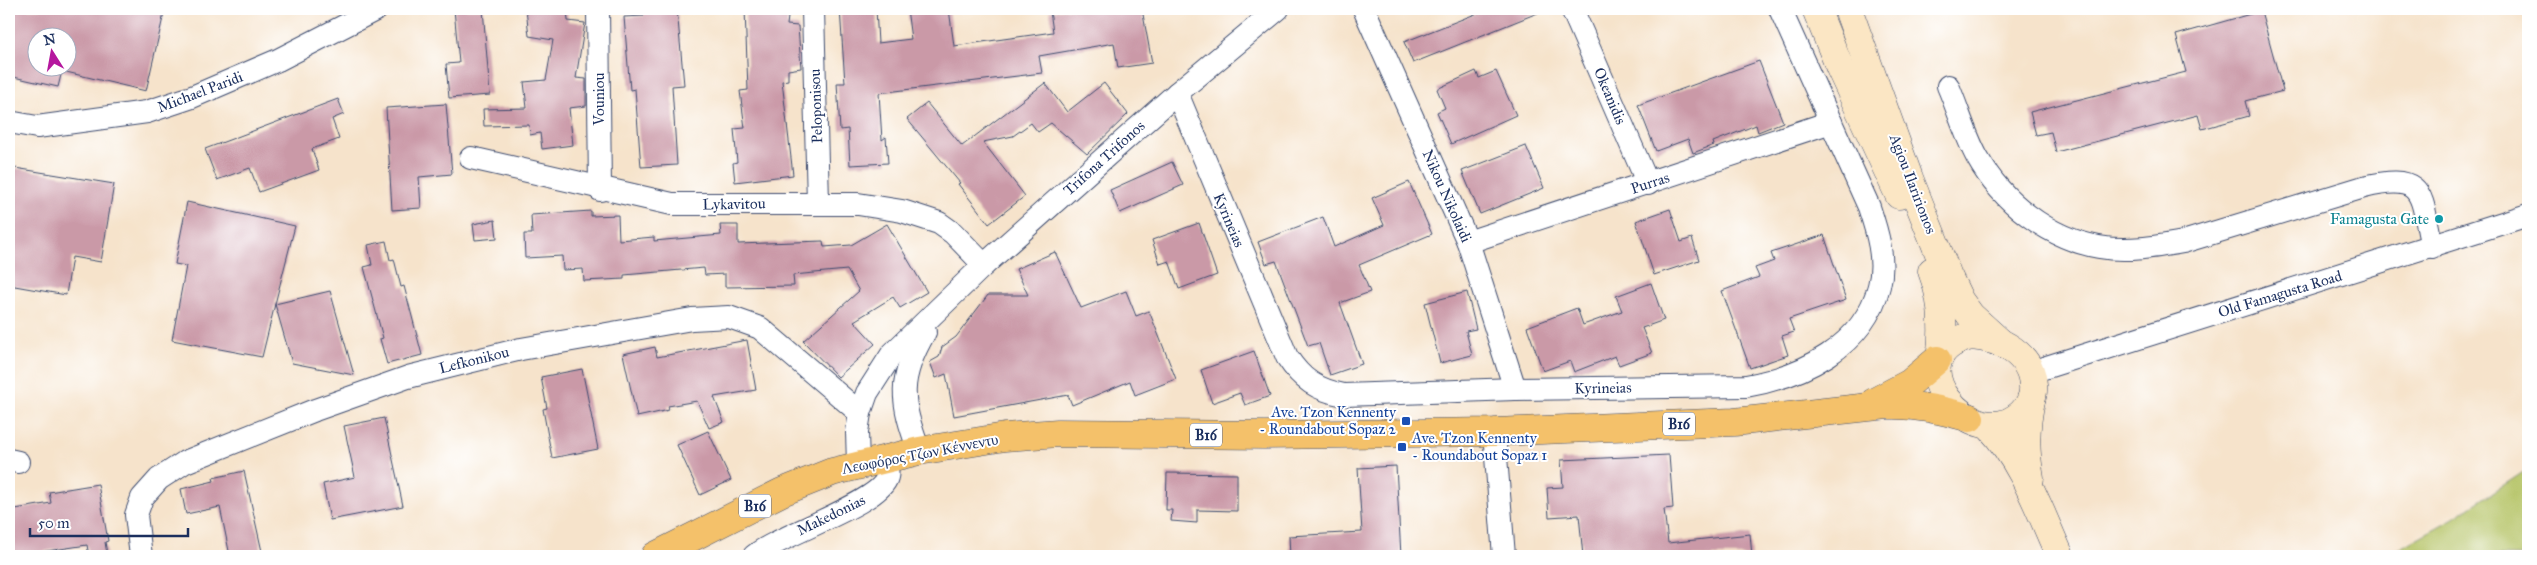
<svg xmlns="http://www.w3.org/2000/svg" width="2537" height="565" font-family="'IM FELL Great Primer',serif">
<style>
.green{fill:#b4c264;stroke:#687861}
.building{fill:#ca99a7;fill-rule:evenodd}
.lines{fill:none;stroke-linecap:round;stroke-linejoin:round}
.street-casing{stroke:#3c4a6e;stroke-width:24}
.secondary-casing{stroke:#3c4a6e;stroke-width:29}
.primary-casing{stroke:#3c4a6e;stroke-width:29}
.street{stroke:#fff;stroke-width:22}
.secondary{stroke:#fbe6c4;stroke-width:28}
.primary{stroke:#f4c16b;stroke-width:28}
.culture-dot{fill:#0f9aa8;stroke:#fff;stroke-width:2}
.transit-dot{fill:#1a4fb4;stroke:#fff;stroke-width:2}
.labels{text-anchor:middle;dominant-baseline:central;stroke-width:4;stroke-linejoin:round;paint-order:stroke}
.shield{fill:#fff;stroke:#5f6d8e;stroke-width:1}
.shield-label{font-size:14px;font-weight:bold;fill:#1b2f5e}
.street-label{font-size:15px;fill:#1b2f5e;stroke:#fff}
.culture-label{font-size:15px;fill:#0d838f;stroke:#fff;text-anchor:end}
.transit-label{font-size:15px;fill:#164399;stroke:#fff;text-anchor:end}
</style>
<rect width="100%" height="100%" fill="#fff"/>
<filter id="ink" filterUnits="userSpaceOnUse"><feTurbulence type="fractalNoise" baseFrequency=".02" numOctaves="2"/><feDisplacementMap in="SourceGraphic" scale="10" xChannelSelector="R" yChannelSelector="G"/><feConvolveMatrix kernelMatrix="1 2 1 2 8 2 1 2 1" color-interpolation-filters="sRGB"/></filter>
<filter id="wash" filterUnits="userSpaceOnUse"><feTurbulence type="fractalNoise" baseFrequency=".0096" numOctaves="4" result="noise"/><feDisplacementMap in="SourceGraphic" scale="20" xChannelSelector="R" yChannelSelector="G"/><feGaussianBlur stdDeviation="1.12" result="paint"/><feColorMatrix in="noise" values="0 0 0 0 0 0 0 0 0 0 0 0 0 0 0 0 0 1.4 0 .05"/><feComposite in="paint" operator="in"/></filter>
<g filter="url(#wash)">
<rect width="100%" height="100%" fill="#f6e3cb"/>
<polygon class="green" points="2528,469 2528,556 2385,556 2452,519"/>
<g id="blocks">
<g class="building">
<path d="M9,9H165L146,91L62,71L58,87L9,76ZM38,38H68V68H38Z"/>
<polygon points="454,9 483,9 490,95 449,98 446,64 459,63"/>
<polygon points="526,9 567,9 568,21 585,23 576,78 586,79 586,106 569,108 573,145 542,149 540,133 530,135 529,125 484,126 483,109 527,108 524,82 546,80 553,40 529,36"/>
<polygon points="643,9 677,9 684,85 672,86 677,165 641,167 635,89 630,90 624,17 644,16"/>
<polygon points="745,9 789,9 787,25 798,26 801,68 788,70 788,80 782,81 793,175 735,182 733,163 737,162 734,129 745,128 740,91 748,90"/>
<polygon points="840,9 876,9 878,43 911,39 907,9 949,9 954,46 1053,32 1050,11 1065,9 1142,9 1152,63 1118,68 1114,43 1039,56 1042,73 879,93 882,140 886,137 888,163 850,165 848,129 840,130 837,83 845,83"/>
<polygon points="1488,9 1545,10 1413,63 1404,42"/>
<polygon points="2261,11 2283,91 2245,101 2249,116 2202,129 2198,115 2056,152 2051,132 2036,135 2030,112 2186,72 2176,35"/>
<polygon points="1759,61 1783,122 1758,132 1756,125 1713,142 1714,145 1693,153 1688,139 1656,151 1638,105"/>
<polygon points="1476,71 1479,78 1496,71 1516,115 1451,144 1437,112 1445,108 1437,89"/>
<polygon points="1045,83 1067,112 1104,83 1128,114 1087,154 1051,123 1038,132 1031,123 1013,136 983,142 1025,196 989,224 958,184 960,183 907,119 927,103 962,146"/>
<polygon points="338,99 344,114 332,119 339,139 312,149 319,170 259,192 250,168 217,180 205,149"/>
<polygon points="446,104 452,174 419,177 421,208 392,210 386,108"/>
<polygon points="1526,146 1544,188 1480,214 1462,171"/>
<polygon points="1172,162 1183,185 1120,213 1110,190"/>
<polygon points="15,168 114,184 101,262 72,257 66,295 9,285 9,176 13,177"/>
<polygon points="1409,182 1432,234 1359,265 1370,292 1340,303 1362,364 1330,375 1319,343 1308,346 1276,261 1266,264 1258,242 1323,217 1334,247 1384,225 1372,198"/>
<polygon points="187,202 295,226 275,304 330,291 354,375 292,363 275,304 262,357 172,340 186,266 175,264"/>
<polygon points="1670,209 1681,242 1692,238 1699,260 1654,275 1636,221"/>
<polygon points="591,211 591,216 618,215 619,240 654,237 654,241 721,235 720,225 738,225 738,244 823,241 824,247 851,245 887,224 927,292 900,308 893,297 854,321 875,344 838,377 803,341 859,291 847,270 793,275 794,286 725,287 725,274 705,275 704,268 624,275 624,279 584,281 583,269 563,270 562,256 525,258 524,234 532,234 531,215"/>
<polygon points="495,220 497,238 475,240 473,224"/>
<polygon points="1199,223 1217,275 1179,289 1169,261 1160,264 1152,240"/>
<polygon points="1824,235 1846,300 1789,319 1794,332 1782,336 1788,355 1750,368 1722,291 1759,277 1755,268 1774,261 1771,253"/>
<polygon points="386,241 390,260 394,259 401,287 404,286 422,355 387,364 380,339 383,338 364,267 372,265 368,245"/>
<polygon points="1055,252 1081,308 1126,291 1136,316 1149,311 1176,379 1135,395 1130,381 1072,405 1068,395 954,416 946,374 936,378 930,362 939,357 942,347 956,337 988,295 1028,295 1016,269"/>
<polygon points="1651,283 1664,320 1642,328 1652,353 1619,365 1615,356 1574,372 1570,361 1543,371 1527,327 1577,308 1583,325 1622,311 1616,296"/>
<polygon points="1467,292 1476,329 1466,331 1472,355 1440,363 1425,303"/>
<polygon points="747,340 756,390 714,397 724,422 709,428 697,401 668,406 669,410 637,417 623,354 655,347 657,357"/>
<polygon points="1254,351 1270,396 1245,405 1240,393 1212,403 1201,370"/>
<polygon points="582,369 598,449 552,458 543,409 547,408 541,377"/>
<polygon points="384,418 403,506 330,520 323,484 355,477 344,426"/>
<polygon points="708,431 731,480 700,495 677,445"/>
<polygon points="1669,455 1673,508 1664,509 1668,543 1750,534 1752,556 1583,556 1579,515 1549,517 1547,488 1563,487 1561,460"/>
<polygon points="1396,466 1401,556 1290,556 1289,536 1362,532 1358,468"/>
<polygon points="244,471 263,556 230,556 220,507 186,514 181,489 214,481 213,478"/>
<polygon points="1167,473 1237,474 1237,511 1197,510 1197,523 1171,521 1172,510 1166,510"/>
<polygon points="98,484 108,541 105,542 107,554 89,556 87,545 33,553 33,556 9,556 9,510 51,503 49,492"/>
</g>
</g>
</g>
<g filter="url(#ink)">
<use href="#blocks" fill-opacity="0" stroke="#3c4a6e" stroke-width="1"/>
<g class="lines">
<defs>
<g id="street">
<polyline points="598,9 600,190"/>
<polyline points="813,9 818,203"/>
<polyline points="1364,9 1468,242 1515,389"/>
<polyline points="1572,9 1648,184"/>
<path d="M1948,86C1958,109 1965,135 1977,157C2002,202 2048,238 2099,247C2127,252 2155,247 2183,242L2364,187C2427,172 2420,195 2432,247"/>
<path d="M1177,93L1287,357C1302,380 1317,390 1344,395L1515,389L1746,386C1802,376 1864,347 1879,286C1886,260 1877,231 1869,207L1780,9"/>
<polyline points="9,122 37,127 147,112 192,97 278,60 377,9"/>
<polyline points="471,158 672,204 858,204 902,211 939,223 953,233 984,265"/>
<polyline points="1468,242 1831,122"/>
<polyline points="2031,372 2528,215"/>
<polyline points="1494,432 1504,556"/>
<path d="M919,451C901,401 897,380 925,332"/>
<polyline points="9,460 18,462"/>
<polyline points="858,464 857,432 860,413 867,393 892,354 984,265 1177,93 1278,9"/>
<polyline points="141,556 136,515 142,498 159,479 185,462 315,410 408,377 521,349 692,319 729,317 760,328 860,413"/>
<path d="M754,556C779,535 881,503 887,477C889,471 885,465 883,459"/>
</g>
<g id="secondary">
<polyline points="1816,9 1840,68 1899,195"/>
<polyline points="1848,9 1909,178 1948,276 1960,301 1971,316 2002,344"/>
<path d="M1932,271C1942,297 1944,324 1941,352"/>
<path d="M1971,336C2000,338 2032,354 2033,386C2034,396 2029,406 2022,413C1973,460 1889,355 1971,336Z"/>
<path d="M1989,426C2023,462 2040,512 2060,556"/>
<path d="M2030,478C2025,450 2025,428 2031,400"/>
</g>
<g id="primary">
<polyline points="1874,402 1910,383 1937,360"/>
<path d="M655,556L782,492L832,472L919,451L1005,437L1058,433L1265,435L1494,432L1734,422L1887,405C1916,404 1942,410 1970,418"/>
</g>
</defs>
<use href="#street" class="street-casing"/>
<use href="#secondary" class="secondary-casing"/>
<use href="#primary" class="primary-casing"/>
<use href="#street" class="street"/>
<use href="#secondary" class="secondary"/>
<use href="#primary" class="primary"/>
</g>
</g>
<circle class="culture-dot" cx="2439" cy="219" r="5"/>
<g class="transit-dot">
<rect x="1401" y="416" width="10" height="10" rx="2.5"/>
<rect x="1397" y="442" width="10" height="10" rx="2.5"/>
</g>
<g class="labels">
<g class="shield">
<rect x="1663" y="412.5" width="32" height="23" rx="4"/>
<rect x="1190" y="423.5" width="32" height="23" rx="4"/>
<rect x="739" y="494.5" width="32" height="23" rx="4"/>
</g>
<g class="shield-label">
<text x="1679" y="424">B16</text>
<text x="1206" y="435">B16</text>
<text x="755" y="506">B16</text>
</g>
<g class="street-label">
<text transform="translate(200 92) rotate(-21)">Michael Paridi</text>
<text transform="translate(1610 96) rotate(67)">Okeanidis</text>
<text transform="translate(599 99) rotate(-90)">Vouniou</text>
<text transform="translate(816 106) rotate(-92)">Peloponisou</text>
<text transform="translate(1104 158) rotate(-42)">Trifona Trifonos</text>
<text transform="translate(1650 183) rotate(-18)">Purras</text>
<text transform="translate(1913 184) rotate(69)">Agiou Ilaririonos</text>
<text transform="translate(1447 196) rotate(66)">Nikou Nikolaidi</text>
<text transform="translate(734 204) rotate(-1)">Lykavitou</text>
<text transform="translate(1229 220) rotate(67)">Kyrineias</text>
<text transform="translate(2280 294) rotate(-17)">Old Famagusta Road</text>
<text transform="translate(474 360) rotate(-14)">Lefkonikou</text>
<text transform="translate(1603 388) rotate(-1)">Kyrineias</text>
<text transform="translate(920 454) rotate(-11)">Λεωφόρος Τζων Κέννεντυ</text>
<text transform="translate(831 515) rotate(-26)">Makedonias</text>
</g>
<g class="culture-label">
<text x="2429" y="219">Famagusta Gate</text>
</g>
<g class="transit-label">
<text x="1396" y="412">Ave. Tzon Kennenty<tspan x="1396" dy="17">- Roundabout Sopaz 2</tspan></text>
<text x="1412" y="438" text-anchor="start">Ave. Tzon Kennenty<tspan x="1412" dy="17">- Roundabout Sopaz 1</tspan></text>
</g>
</g>
<rect width="2537" height="565" fill="none" stroke="#fff" stroke-width="30"/>
<g transform="translate(52 52) rotate(349)"><circle r="24" fill="#ffffff" stroke="#a4acbf"/>
<path d="M0-4L9 19L0 12L-9 19Z" fill="#b5179e"/>
<text y="-8" font-size="14" font-weight="bold" text-anchor="middle" fill="#1b2f5e">N</text>
</g>
<path d="M30 528v8h158v-8" fill="none" stroke="#1b2f5e" stroke-width="2.5"/>
<text x="38" y="528" font-size="15" fill="#1b2f5e" stroke="#ffffff" stroke-width="4" paint-order="stroke">50 m</text>
</svg>
